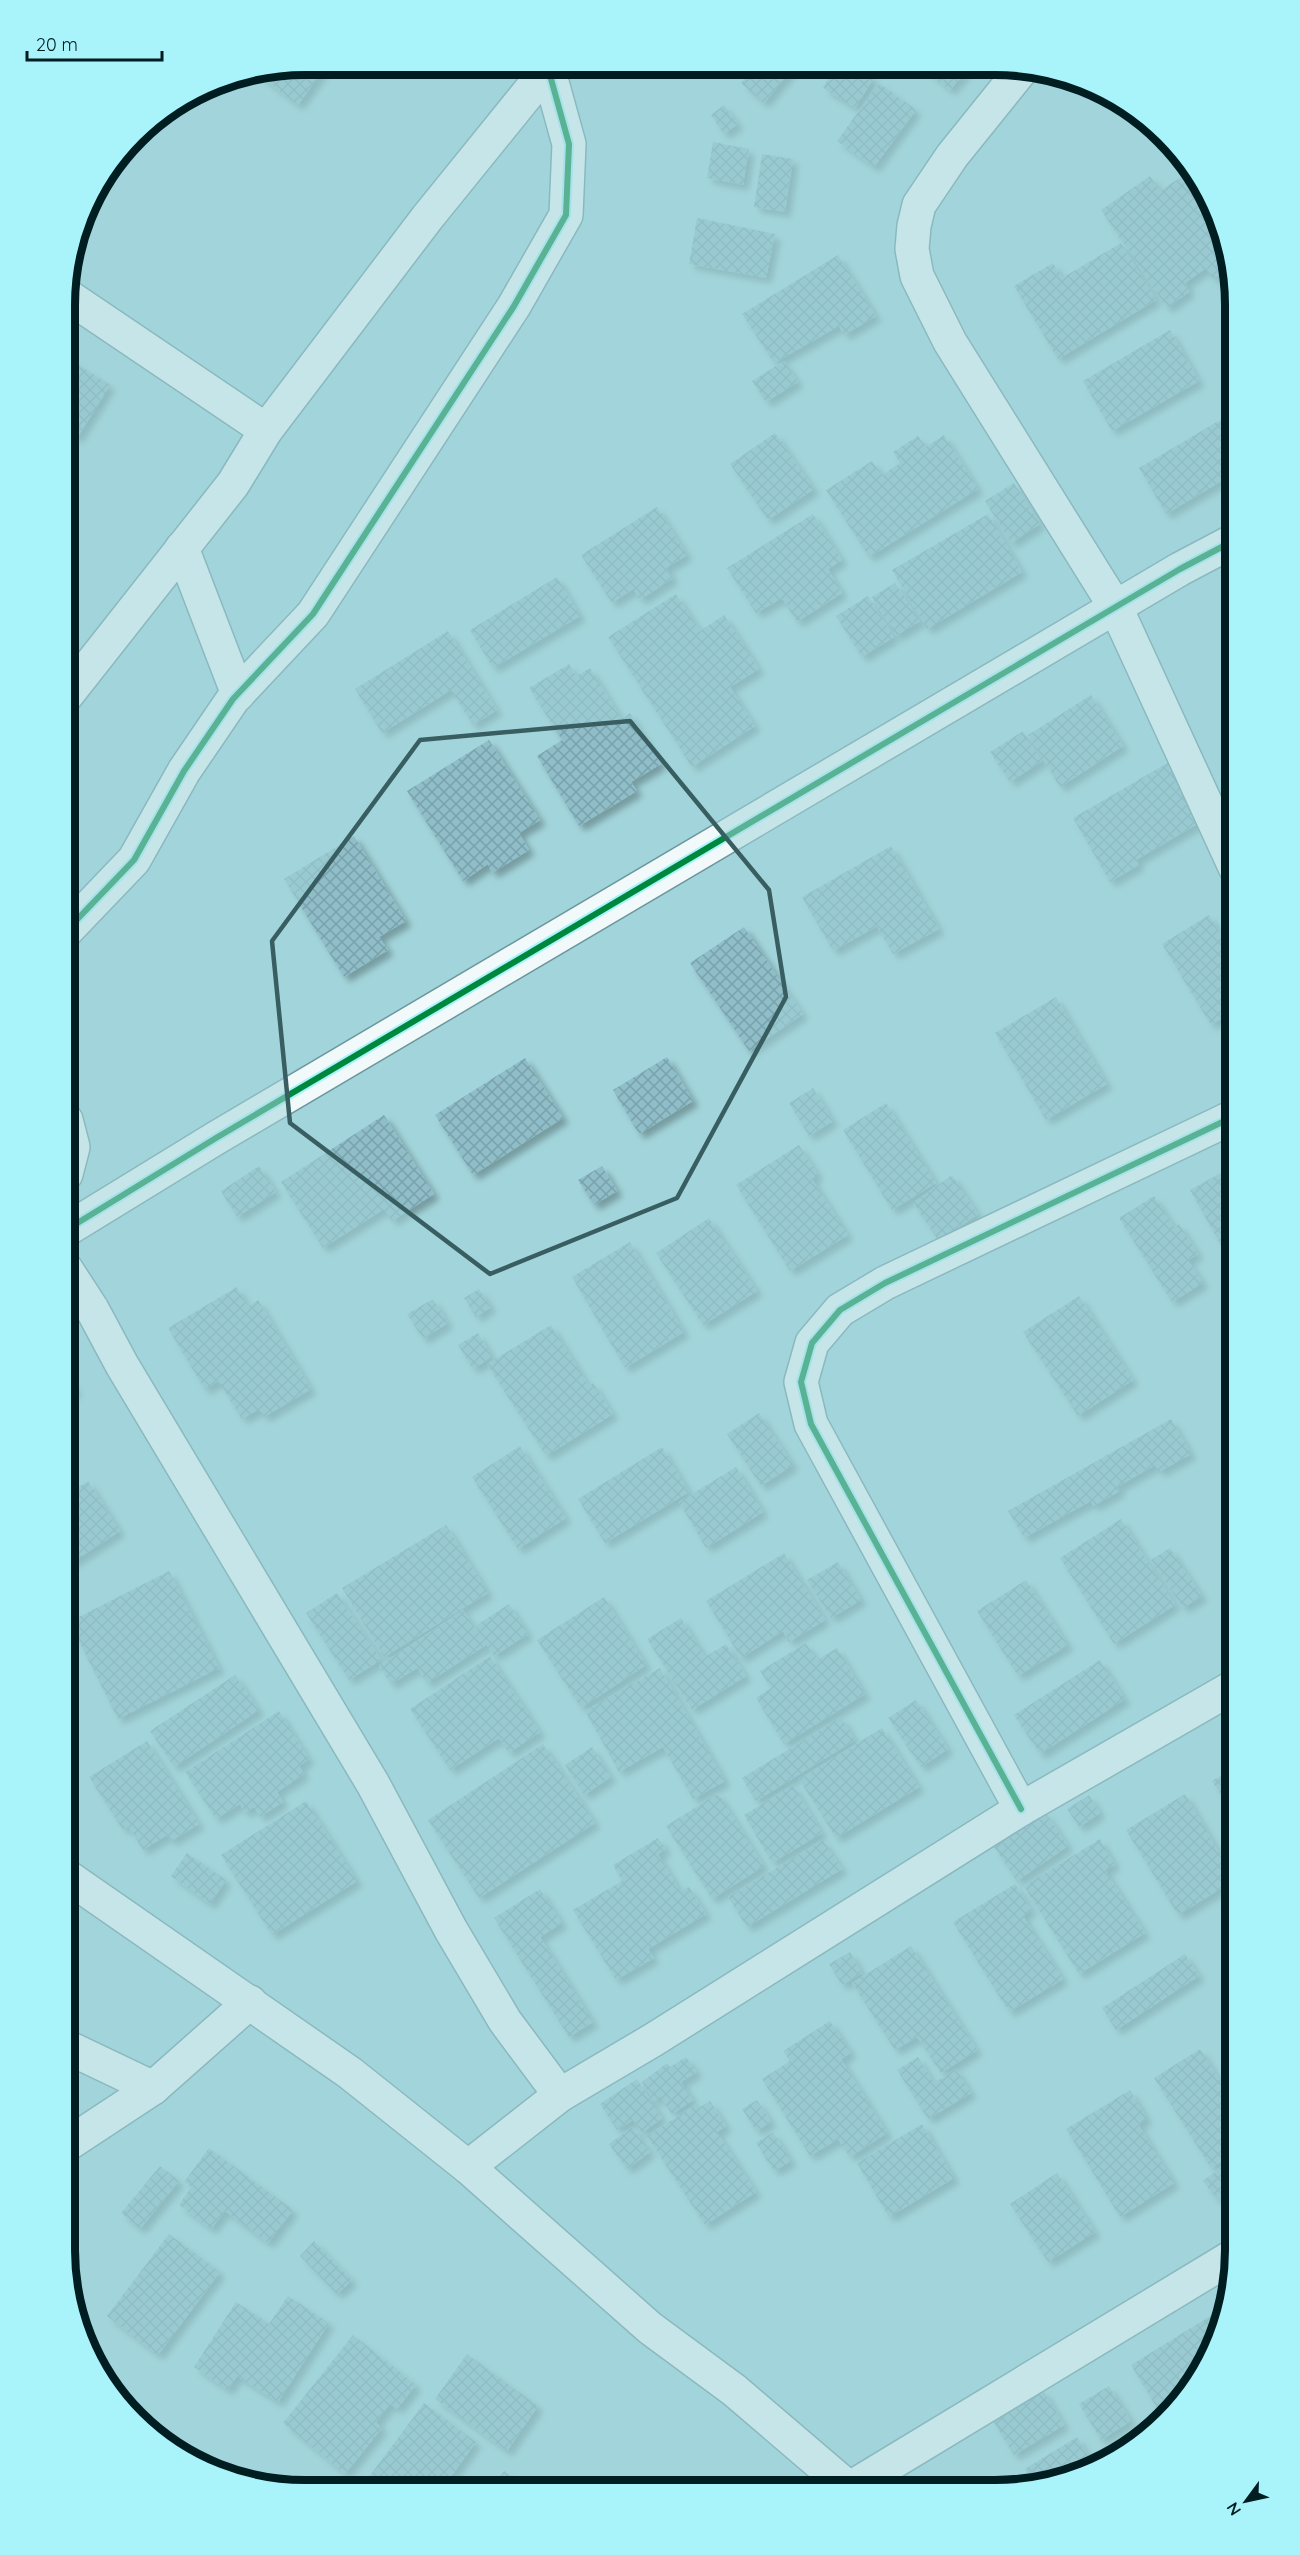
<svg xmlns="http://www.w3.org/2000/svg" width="1300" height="2555" font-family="Quicksand,sans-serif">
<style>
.building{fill:url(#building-cross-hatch);filter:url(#shadow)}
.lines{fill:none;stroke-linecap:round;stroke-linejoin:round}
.street-casing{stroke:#6c979c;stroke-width:36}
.street{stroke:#f1f9fa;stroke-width:33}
.cycleway-casing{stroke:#a9f3fa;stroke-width:10}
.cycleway{stroke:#00873e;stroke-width:6}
.marked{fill:none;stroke:#395e62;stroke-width:4.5;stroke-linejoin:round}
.rim{fill:none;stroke:#001e21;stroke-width:8}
</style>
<defs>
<pattern id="building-cross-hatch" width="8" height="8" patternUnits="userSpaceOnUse" patternTransform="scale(1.5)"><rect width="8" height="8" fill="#8fbdc8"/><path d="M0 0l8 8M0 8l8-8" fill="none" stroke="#7aa2ac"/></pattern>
<filter id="shadow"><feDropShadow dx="5.5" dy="5.5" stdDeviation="3" flood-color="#0004"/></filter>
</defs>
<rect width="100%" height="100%" fill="#a2d5db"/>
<g class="building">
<polygon points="305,64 326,66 298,105 257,74"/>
<polygon points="754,67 793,68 764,103 741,83"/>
<polygon points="835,68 867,68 864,73 874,78 855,108 823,88"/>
<polygon points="923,68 968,69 950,90"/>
<polygon points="879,83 916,110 874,167 837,141"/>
<polygon points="724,105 738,124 724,134 711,115"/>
<polygon points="713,142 749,149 743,185 707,178"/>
<polygon points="762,154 793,159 785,212 754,207"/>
<polygon points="1193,169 1207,196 1203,200 1214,216 1204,222 1227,253 1229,267 1213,279 1206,268 1185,283 1190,291 1167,308 1101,210 1150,176 1160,191"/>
<polygon points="697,218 775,234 766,278 689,264"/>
<polygon points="1121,243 1156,300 1058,359 1014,286 1053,263 1062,278"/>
<polygon points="838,255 876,316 844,335 839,326 774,363 742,314"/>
<polygon points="1170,330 1199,381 1112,431 1083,381"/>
<polygon points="66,357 110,385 77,438 66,432"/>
<polygon points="784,361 798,382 766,402 752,381"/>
<polygon points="1220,420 1235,447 1235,473 1166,514 1139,468"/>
<polygon points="775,433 814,489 768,520 730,464"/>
<polygon points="944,435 978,489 869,557 826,490 872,461 882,475 900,463 893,452 918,436 926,447"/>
<polygon points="1014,483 1040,524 1011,543 985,501"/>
<polygon points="657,507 687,555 666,568 673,578 640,600 633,589 612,603 581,555"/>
<polygon points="813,514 842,560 828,569 842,593 797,622 782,598 756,613 727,568"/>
<polygon points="988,514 1022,572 927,629 892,570"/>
<polygon points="557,577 580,616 493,668 470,630"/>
<polygon points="895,583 920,621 896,636 872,597"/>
<polygon points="676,594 700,631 724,615 759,669 730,687 755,726 692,767 608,637"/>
<polygon points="868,596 894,637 862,657 836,616"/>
<polygon points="1235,620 1235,643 1225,626"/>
<polygon points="448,631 497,710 473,725 451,690 382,733 355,689"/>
<polygon points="569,664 576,676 590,668 621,718 630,713 661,764 631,782 637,791 579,826 537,756 562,740 529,688"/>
<polygon points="1091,695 1123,746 1060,787 1028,735"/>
<polygon points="1023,731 1042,761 1010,782 990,752"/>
<polygon points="489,740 540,820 519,833 529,850 492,873 488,864 463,881 407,791"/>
<polygon points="1169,762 1204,820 1136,860 1139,865 1110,882 1073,818"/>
<polygon points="354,836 406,921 379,937 388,950 344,977 284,879"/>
<polygon points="891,846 939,929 893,954 877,926 833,951 802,897"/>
<polygon points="1209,915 1235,958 1235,1010 1211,1025 1162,944"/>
<polygon points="744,927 803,1014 749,1051 690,963"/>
<polygon points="1056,997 1107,1084 1046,1120 995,1033"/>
<polygon points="667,1057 693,1101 639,1134 613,1090"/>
<polygon points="525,1058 563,1118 473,1175 435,1115"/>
<polygon points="813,1088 833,1121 809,1136 789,1103"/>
<polygon points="886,1103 936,1183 892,1210 843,1130"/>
<polygon points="384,1115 434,1194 392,1221 384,1209 323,1248 281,1182"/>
<polygon points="799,1145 818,1175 812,1179 848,1235 790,1271 736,1185"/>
<polygon points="1235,1165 1235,1240 1222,1247 1190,1190"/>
<polygon points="259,1166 276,1192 237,1217 221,1191"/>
<polygon points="602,1166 617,1191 594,1205 578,1180"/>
<polygon points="952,1175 978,1214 939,1241 913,1203"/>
<polygon points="1154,1196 1174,1227 1179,1224 1198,1254 1188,1260 1203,1283 1172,1302 1119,1218"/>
<polygon points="709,1218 757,1291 703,1325 656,1253"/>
<polygon points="630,1242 684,1332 625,1368 572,1277"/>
<polygon points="237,1287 248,1307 258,1300 311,1389 264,1417 259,1409 242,1419 218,1381 205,1390 168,1328"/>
<polygon points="479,1289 491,1307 476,1317 464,1298"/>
<polygon points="1079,1296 1133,1380 1078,1416 1023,1332"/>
<polygon points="433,1299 448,1323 423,1339 407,1314"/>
<polygon points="551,1325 589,1386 593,1383 613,1414 546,1456 487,1364"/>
<polygon points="478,1333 492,1357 473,1369 458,1345"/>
<polygon points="65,1370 76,1391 65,1397"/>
<polygon points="759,1413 793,1465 761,1486 727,1434"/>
<polygon points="1171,1419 1191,1454 1159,1472 1155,1465 1117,1487 1120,1491 1093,1506 1091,1501 1024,1538 1008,1511"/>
<polygon points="520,1446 566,1518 518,1549 472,1477"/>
<polygon points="662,1447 689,1492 605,1543 578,1499"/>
<polygon points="736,1467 763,1512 706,1548 679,1502"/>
<polygon points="88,1481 120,1531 65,1567 65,1496"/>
<polygon points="1121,1519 1175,1605 1114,1644 1060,1558"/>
<polygon points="446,1525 488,1593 384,1657 342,1588"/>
<polygon points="1170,1548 1202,1596 1183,1608 1151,1560"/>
<polygon points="784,1553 825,1620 789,1642 783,1631 741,1658 706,1601"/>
<polygon points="838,1562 861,1600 831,1618 807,1580"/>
<polygon points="169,1571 219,1668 118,1719 69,1622"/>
<polygon points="1026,1580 1068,1645 1018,1676 977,1611"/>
<polygon points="337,1593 381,1660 349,1680 306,1613"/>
<polygon points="604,1597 646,1665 581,1708 537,1640"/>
<polygon points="509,1604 528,1634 494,1656 475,1626"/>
<polygon points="463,1610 486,1645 427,1683 417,1668 391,1684 379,1666"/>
<polygon points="681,1618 705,1657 726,1644 746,1676 692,1710 647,1639"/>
<polygon points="806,1643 817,1660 837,1648 865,1694 784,1744 756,1698 771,1688 760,1671"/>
<polygon points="490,1656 540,1732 509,1753 499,1738 450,1770 410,1709"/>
<polygon points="1100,1660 1125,1699 1040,1754 1014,1715"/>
<polygon points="660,1668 725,1781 693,1799 663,1747 619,1772 585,1711"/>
<polygon points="235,1675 259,1710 174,1767 150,1731"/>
<polygon points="916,1700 948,1749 921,1767 888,1718"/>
<polygon points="279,1711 309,1759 299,1766 304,1774 277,1792 283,1802 260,1817 254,1807 244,1813 240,1804 216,1819 185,1772"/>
<polygon points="841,1717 855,1740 756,1801 742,1778"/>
<polygon points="882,1728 919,1787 836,1838 799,1779"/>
<polygon points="147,1741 199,1824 171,1841 167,1835 143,1850 128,1826 123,1830 89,1777"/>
<polygon points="543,1744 595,1823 479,1898 428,1820"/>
<polygon points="592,1747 611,1777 584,1795 565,1765"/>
<polygon points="1235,1766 1235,1816 1212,1781"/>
<polygon points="793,1785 822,1833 772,1863 744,1815"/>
<polygon points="718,1793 764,1866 712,1899 666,1826"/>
<polygon points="1185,1794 1235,1880 1178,1915 1126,1830"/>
<polygon points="1089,1795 1100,1813 1079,1827 1067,1809"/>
<polygon points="306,1801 357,1881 272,1935 221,1855"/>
<polygon points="1045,1812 1068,1846 1017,1881 994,1847"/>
<polygon points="658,1838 666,1849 658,1854 680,1891 689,1887 706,1914 648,1949 654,1958 616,1980 573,1910 622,1881 613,1865"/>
<polygon points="1100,1839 1115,1865 1105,1870 1145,1933 1079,1974 1024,1886"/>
<polygon points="823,1840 842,1869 747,1927 728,1897"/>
<polygon points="187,1853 226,1880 210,1904 171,1876"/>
<polygon points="1015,1884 1031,1910 1023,1916 1063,1979 1009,2012 953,1922"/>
<polygon points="540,1889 562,1923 540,1937 593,2022 569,2037 494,1918"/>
<polygon points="911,1946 977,2050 941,2073 917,2037 895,2050 852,1983"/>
<polygon points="850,1952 862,1973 842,1985 829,1964"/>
<polygon points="1185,1954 1199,1976 1116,2030 1102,2008"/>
<polygon points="830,2021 851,2053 841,2059 887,2133 850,2157 838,2139 810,2156 762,2079 790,2061 783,2051"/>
<polygon points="1200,2049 1235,2104 1235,2153 1211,2168 1154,2078"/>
<polygon points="686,2057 697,2072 681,2082 693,2100 672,2114 660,2096 654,2101 642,2082 667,2063 670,2067"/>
<polygon points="918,2057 934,2083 956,2069 971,2093 928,2119 897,2070"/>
<polygon points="637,2079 662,2118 642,2133 633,2120 617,2130 600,2104"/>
<polygon points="1130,2090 1147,2119 1138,2124 1174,2183 1120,2217 1066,2129"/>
<polygon points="757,2100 771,2122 756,2131 742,2109"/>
<polygon points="710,2101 726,2126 717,2132 756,2192 705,2225 647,2136 698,2103 700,2107"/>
<polygon points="922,2124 954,2178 889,2217 857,2163"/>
<polygon points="632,2127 650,2152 627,2169 609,2144"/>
<polygon points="773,2132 791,2161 774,2171 756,2143"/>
<polygon points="209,2148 293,2210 268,2243 225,2211 211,2229 179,2205 191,2187 184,2182"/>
<polygon points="160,2166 179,2181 140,2229 121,2213"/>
<polygon points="1221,2167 1235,2188 1218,2201 1203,2181"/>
<polygon points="1057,2173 1095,2232 1048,2262 1010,2204"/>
<polygon points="169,2234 220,2272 158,2355 107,2316"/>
<polygon points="314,2241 352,2280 337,2294 300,2256"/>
<polygon points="288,2296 329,2323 278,2402 237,2376 228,2390 194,2367 236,2302 269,2324"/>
<polygon points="1223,2308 1225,2310 1217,2342 1186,2397 1163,2418 1131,2365"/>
<polygon points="353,2335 416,2385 397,2409 390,2404 376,2422 382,2428 345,2474 283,2423"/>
<polygon points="467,2354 538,2406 507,2451 435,2399"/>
<polygon points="1109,2386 1131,2421 1101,2440 1079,2404"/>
<polygon points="1043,2390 1064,2425 1014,2455 993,2421"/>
<polygon points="424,2403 476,2442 442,2489 369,2489 363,2485"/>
<polygon points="1077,2437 1095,2466 1072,2478 1034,2484 1025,2469"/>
<polygon points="504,2471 528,2489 490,2489"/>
</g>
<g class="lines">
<defs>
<g id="street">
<polyline points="1022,69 952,156 919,205 914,226 912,249 917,276 950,342 1116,608 1235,867"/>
<polyline points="66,295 266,430"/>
<polyline points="182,548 238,694"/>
<polyline points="66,696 233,484 266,430 427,218 550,66"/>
<polyline points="66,931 134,860 184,771 233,699 313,614 514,306 566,215 569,144 548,68 545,66"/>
<polyline points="66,1174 73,1147 66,1120"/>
<polyline points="66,1230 216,1138 1180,569 1235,540"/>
<polyline points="66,1269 92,1309 122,1365 373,1784 451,1930 505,2021 560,2095"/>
<polyline points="1021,1809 811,1424 801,1382 812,1343 840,1310 885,1283 1235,1116"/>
<polyline points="65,1875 350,2073 468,2167 650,2328 734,2390 851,2490"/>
<polyline points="65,2046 153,2088"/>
<polyline points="65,2146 153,2088 250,2002"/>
<polyline points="468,2167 560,2095 653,2040 1021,1809 1235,1686"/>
<polyline points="847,2490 1235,2255"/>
</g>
</defs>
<use href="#street" class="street-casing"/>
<use href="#street" class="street"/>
<defs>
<g id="cycleway">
<polyline points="66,931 134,860 184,771 233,699 313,614 514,306 566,215 569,144 548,68 545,66"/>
<polyline points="66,1230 216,1138 1180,569 1235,540"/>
<polyline points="1021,1809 811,1424 801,1382 812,1343 840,1310 885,1283 1235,1116"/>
</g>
</defs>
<use href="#cycleway" class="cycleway-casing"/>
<use href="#cycleway" class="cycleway"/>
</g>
<path d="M0 0H1300V2555H0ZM630,721L769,890L786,997L677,1198L490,1274L290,1123L272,941L420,740Z" fill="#a2d5db" fill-opacity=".55" fill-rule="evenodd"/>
<path class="marked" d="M630,721L769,890L786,997L677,1198L490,1274L290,1123L272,941L420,740Z"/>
<path d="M0 0H1300V2555H0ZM305 75H995A230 230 0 0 1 1225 305V2250A230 230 0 0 1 995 2480H305A230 230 0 0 1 75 2250V305A230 230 0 0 1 305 75Z" fill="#a9f3fa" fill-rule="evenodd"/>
<path class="rim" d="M305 75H995A230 230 0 0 1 1225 305V2250A230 230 0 0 1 995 2480H305A230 230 0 0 1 75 2250V305A230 230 0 0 1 305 75Z"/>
<g transform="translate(1246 2501) rotate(237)" stroke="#a9f3fa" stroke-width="4.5" paint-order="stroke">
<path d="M0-4.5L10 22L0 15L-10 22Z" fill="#001e21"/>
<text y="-9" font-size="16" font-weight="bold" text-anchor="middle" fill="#001e21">N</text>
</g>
<path d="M27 51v9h135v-9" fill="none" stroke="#001e21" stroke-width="3"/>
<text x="36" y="51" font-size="18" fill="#001e21" stroke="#a9f3fa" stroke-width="4.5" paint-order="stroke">20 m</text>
</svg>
